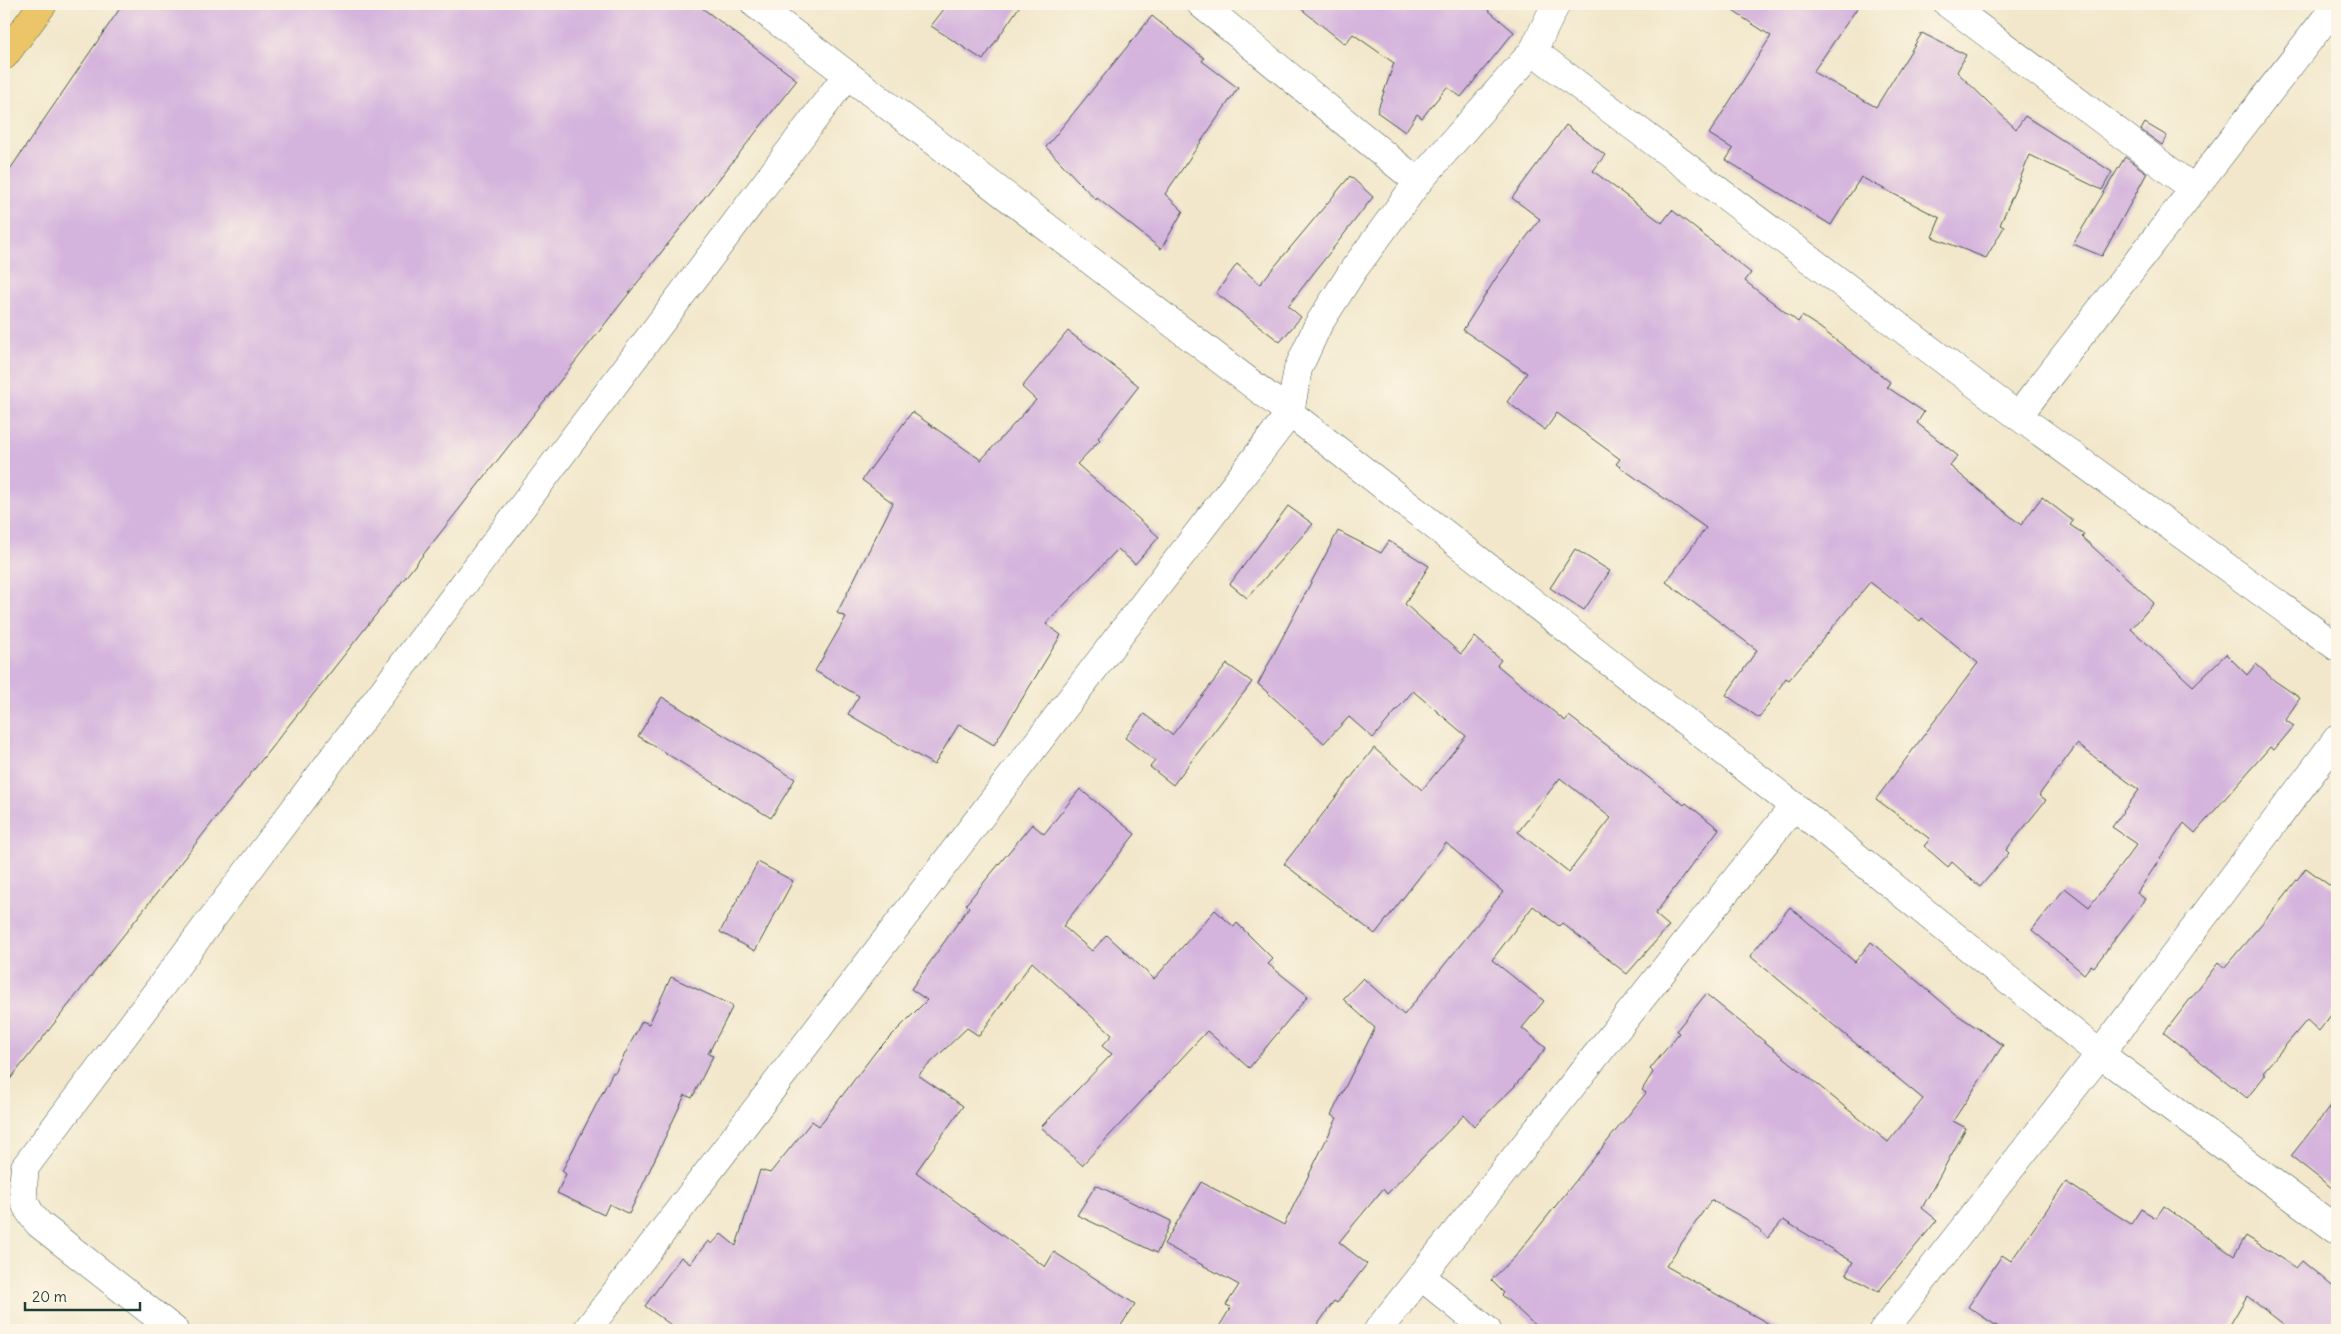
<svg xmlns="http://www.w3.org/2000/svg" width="2341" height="1334" font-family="Delius,sans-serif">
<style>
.building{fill:#d4b3dd;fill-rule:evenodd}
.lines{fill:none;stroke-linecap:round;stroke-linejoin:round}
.street-casing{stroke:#3f564b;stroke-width:29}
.primary-casing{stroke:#3f564b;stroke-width:29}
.street{stroke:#fff;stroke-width:28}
.primary{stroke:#ecc569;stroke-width:28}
</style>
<rect width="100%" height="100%" fill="#fcf5e5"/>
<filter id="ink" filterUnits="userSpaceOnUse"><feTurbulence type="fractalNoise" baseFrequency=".02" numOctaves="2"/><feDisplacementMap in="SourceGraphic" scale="10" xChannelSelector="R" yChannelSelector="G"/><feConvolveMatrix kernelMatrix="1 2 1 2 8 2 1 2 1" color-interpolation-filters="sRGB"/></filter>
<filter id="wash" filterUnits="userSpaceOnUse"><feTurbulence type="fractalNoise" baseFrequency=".0096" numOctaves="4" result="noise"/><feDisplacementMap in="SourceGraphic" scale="20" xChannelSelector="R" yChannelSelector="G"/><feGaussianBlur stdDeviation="1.12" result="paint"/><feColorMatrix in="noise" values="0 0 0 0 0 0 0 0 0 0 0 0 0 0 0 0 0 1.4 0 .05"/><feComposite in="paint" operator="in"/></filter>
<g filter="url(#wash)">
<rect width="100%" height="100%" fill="#f2e7cb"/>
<g id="blocks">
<g class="building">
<polygon points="123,4 697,4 797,80 4,1087 4,178"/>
<polygon points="948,4 1021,4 983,60 931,26"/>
<polygon points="1295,4 1481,4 1514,32 1461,97 1447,87 1422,118 1417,114 1405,132 1377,112 1394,63 1353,34 1345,44"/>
<polygon points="1722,4 1860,4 1813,72 1876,107 1922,33 1966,55 1957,72 2016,129 2025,116 2112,172 2102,190 2030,155 2000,225 2004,227 1986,258 1932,237 1940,218 1861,177 1831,225 1726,160 1733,149 1709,134 1771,36"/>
<polygon points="1152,16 1204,58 1202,61 1238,88 1165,194 1183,211 1161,249 1097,198 1096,200 1046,147"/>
<polygon points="2145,123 2167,136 2162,145 2141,130"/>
<polygon points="1566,125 1605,155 1593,171 1662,223 1672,210 1751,273 1745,281 1798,322 1802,316 1819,327 1890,382 1887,387 1924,412 1917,423 1958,456 1950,466 2021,525 2042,497 2073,521 2070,525 2084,534 2082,537 2154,603 2131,629 2193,686 2226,654 2247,675 2256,664 2275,681 2300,698 2285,720 2294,726 2274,750 2270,747 2195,833 2184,823 2137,893 2145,899 2094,967 2091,965 2084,974 2032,930 2065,888 2089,907 2137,844 2112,827 2139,790 2077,744 2039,795 2046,800 2006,850 2009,853 1980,887 1952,862 1948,867 1924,846 1930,839 1876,799 1978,663 1922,618 1920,621 1870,582 1789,680 1786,678 1759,718 1726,695 1757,650 1666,582 1706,528 1616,464 1620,459 1557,413 1545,430 1507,402 1527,373 1463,330 1498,275 1540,219 1512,198"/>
<polygon points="2125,157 2147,173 2102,256 2073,244"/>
<polygon points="1350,176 1373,197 1288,306 1301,317 1280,342 1216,293 1237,264 1260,284"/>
<polygon points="1068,331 1139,386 1098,438 1100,440 1077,464 1159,537 1135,564 1118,549 1046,624 1061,635 994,745 959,724 934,765 848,714 859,696 815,671 846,617 837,613 893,503 862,480 912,412 981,460 1036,400 1022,387"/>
<polygon points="1288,506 1313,524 1247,598 1230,584"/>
<path d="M1338,531L1381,553L1389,541L1429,566L1405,604L1461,654L1475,637L1501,660L1497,665L1565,721L1569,716L1684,805L1686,803L1719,829L1655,914L1669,926L1627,974L1562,923L1559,926L1533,906L1492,960L1544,1001L1522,1028L1546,1048L1514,1087L1474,1126L1464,1115L1387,1194L1383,1189L1339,1242L1367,1264L1337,1303L1334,1301L1314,1330H1217L1231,1307L1226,1305L1239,1285L1164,1244L1201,1182L1284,1225L1337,1118L1331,1115L1375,1028L1343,999L1363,978L1404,1015L1503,892L1446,843L1375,934L1284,864L1374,748L1422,790L1466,736L1413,691L1373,738L1349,717L1324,743L1258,684ZM1560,778L1611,818L1569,872L1518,832Z"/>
<polygon points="1575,549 1610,571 1584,610 1550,588"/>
<polygon points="1227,664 1252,682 1173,785 1150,767 1155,761 1125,738 1144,714 1172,735"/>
<polygon points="662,697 795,779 771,818 638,736"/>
<polygon points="1080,789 1135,834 1063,926 1092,951 1107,935 1154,979 1215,910 1234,927 1237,923 1273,959 1268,964 1308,996 1249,1068 1207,1031 1082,1165 1041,1127 1112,1054 1102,1046 1112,1035 1032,962 979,1036 967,1028 918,1075 963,1106 916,1172 1045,1267 1054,1252 1135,1304 1118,1330 678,1330 645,1306 681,1257 690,1264 708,1241 712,1244 721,1234 736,1246 760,1170 770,1173 812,1121 819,1126 877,1050 927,1000 911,989 969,907 966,904 1032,824 1044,834"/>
<polygon points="758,862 793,881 755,951 720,932"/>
<polygon points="2306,868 2337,891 2337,1007 2319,1031 2307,1020 2263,1072 2266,1074 2247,1098 2164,1033 2218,963 2224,968 2275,908"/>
<polygon points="1790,907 1855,962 1871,942 1956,1014 2003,1045 1953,1121 1966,1128 1922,1208 1937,1220 1878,1292 1846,1274 1853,1262 1783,1220 1768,1238 1746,1219 1711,1200 1666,1266 1780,1330 1540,1330 1502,1295 1504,1293 1491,1280 1514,1258 1646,1093 1642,1090 1653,1072 1650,1069 1679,1033 1676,1031 1706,994 1888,1142 1923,1099 1750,956"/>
<polygon points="671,977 733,1006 708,1054 713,1056 692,1098 685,1095 629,1214 609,1204 604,1215 557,1193 566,1174 562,1171 613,1072 615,1073 642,1021 649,1024"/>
<polygon points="2337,1098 2337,1192 2291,1156"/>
<polygon points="2066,1182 2131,1224 2141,1209 2156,1218 2164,1206 2234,1256 2246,1236 2296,1268 2302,1261 2337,1290 2337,1330 2291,1330 2247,1296 2227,1330 2003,1330 1968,1307 2002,1255 2011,1261"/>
<polygon points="1096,1185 1171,1221 1157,1253 1077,1215"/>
</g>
</g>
</g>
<g filter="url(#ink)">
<use href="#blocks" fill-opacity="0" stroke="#3f564b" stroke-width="1"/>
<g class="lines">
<defs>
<g id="street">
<polyline points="755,4 1290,413 1794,806 2100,1054 2337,1230"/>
<polyline points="1201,4 1418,182"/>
<polyline points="1948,4 2194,189"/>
<polyline points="1533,51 2018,416 2337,647"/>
<polyline points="2018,416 2337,4"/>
<polyline points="1422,1277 1487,1330"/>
<path d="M174,1330L39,1224C20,1203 22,1194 25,1167L847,75"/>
<polyline points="587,1330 1290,413 1298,369 1318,325 1354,269 1418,182 1533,51 1556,4"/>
<polyline points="1378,1330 1794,806"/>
<polyline points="1884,1330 2100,1054 2337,739"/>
</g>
<polyline id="primary" points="4,56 43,4"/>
</defs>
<use href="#street" class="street-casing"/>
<use href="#primary" class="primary-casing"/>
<use href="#street" class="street"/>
<use href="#primary" class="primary"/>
</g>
</g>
<rect width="2341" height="1334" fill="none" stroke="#fcf5e5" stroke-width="20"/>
<path d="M25 1302v8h115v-8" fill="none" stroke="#1f3d34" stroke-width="2.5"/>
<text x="32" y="1302" font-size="15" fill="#1f3d34" stroke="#fcf5e5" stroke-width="4" paint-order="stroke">20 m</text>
</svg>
